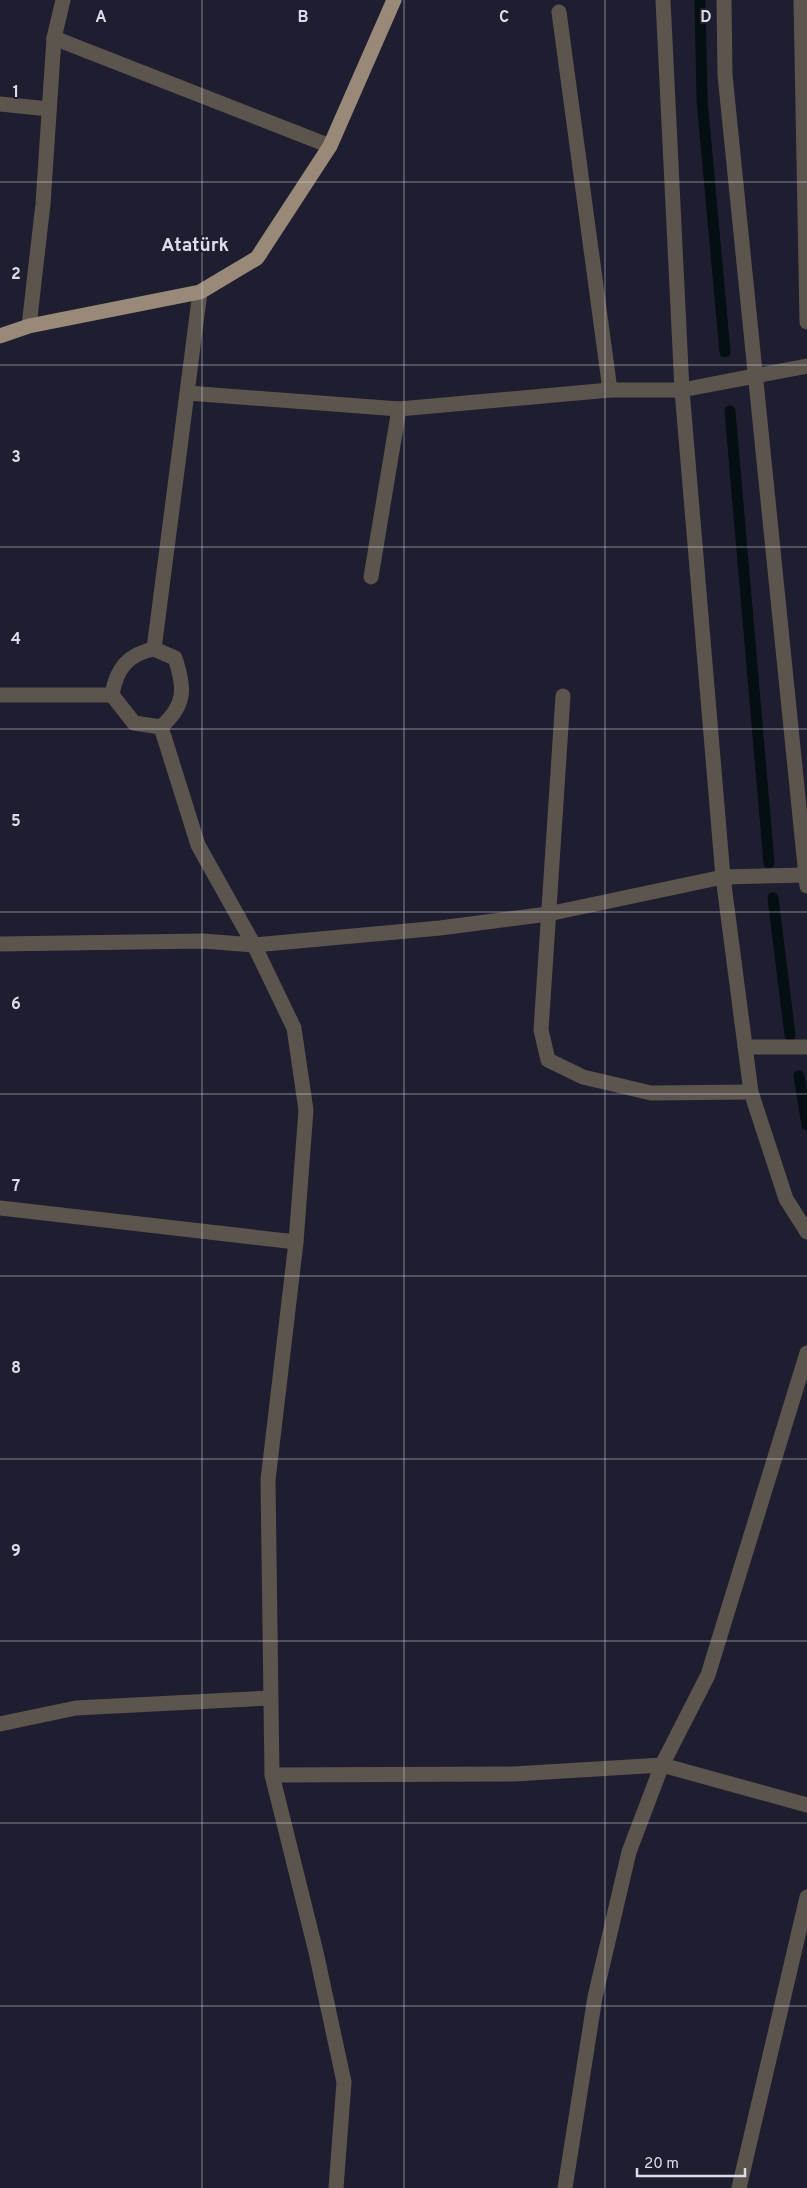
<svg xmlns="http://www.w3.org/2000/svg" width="807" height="2188" font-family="Overpass,sans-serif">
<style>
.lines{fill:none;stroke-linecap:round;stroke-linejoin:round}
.stream{stroke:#040e13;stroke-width:11}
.minor{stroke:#5c554d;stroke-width:15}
.major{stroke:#988978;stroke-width:15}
.grid{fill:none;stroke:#ddddea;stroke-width:1;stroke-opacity:0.55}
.labels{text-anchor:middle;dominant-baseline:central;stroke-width:4;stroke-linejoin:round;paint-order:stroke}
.district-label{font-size:19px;font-weight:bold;fill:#ddddea;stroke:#1f1e30}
.grid-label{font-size:16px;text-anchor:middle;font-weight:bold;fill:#ddddea;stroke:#1f1e30;stroke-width:4;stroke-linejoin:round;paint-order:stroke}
</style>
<rect width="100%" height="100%" fill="#1f1e30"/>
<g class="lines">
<g class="stream">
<polyline points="700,0 702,100 725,352"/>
<polyline points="730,411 769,863"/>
<polyline points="773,898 790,1035"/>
<polyline points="799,1076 807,1125"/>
</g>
<g class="minor">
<polyline points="663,0 682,390 723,877 751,1092 786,1199 807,1232"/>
<polyline points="724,0 725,75 807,886"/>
<polyline points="801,0 807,322"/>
<polyline points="559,12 610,390"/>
<polyline points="54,38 330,146"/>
<polyline points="0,104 49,109"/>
<polyline points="29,326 43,204 54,38 63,0"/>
<polyline points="188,393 399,409 610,390 682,390 807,366"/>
<polyline points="371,577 399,409"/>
<polyline points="154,649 200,292"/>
<path d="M154,649L175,658C185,688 186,705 161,727L134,723L112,695C116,669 128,654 154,649Z"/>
<polyline points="0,695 112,695"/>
<polyline points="563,696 541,1030 548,1060 583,1077 651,1093 751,1092"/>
<polyline points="161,727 198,845 254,945 294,1028 306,1110 296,1242 268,1480 272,1775 316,1952 344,2082 336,2188"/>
<polyline points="0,944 203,941 254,945 440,928 548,914 723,877 806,875"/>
<polyline points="745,1047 807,1047"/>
<polyline points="0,1208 296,1242"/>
<polyline points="0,1724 76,1708 270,1698"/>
<polyline points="272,1775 514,1774 662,1765 807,1805"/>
<polyline points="565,2188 595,1997 629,1852 662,1765 708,1675 807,1353"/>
<polyline points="739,2188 807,1897"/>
</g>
<polyline class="major" points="0,336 29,326 200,292 257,258 330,146 394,0"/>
</g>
<path class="grid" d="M202,0V2188M404,0V2188M605,0V2188M0,182H807M0,365H807M0,547H807M0,729H807M0,912H807M0,1094H807M0,1276H807M0,1459H807M0,1641H807M0,1823H807M0,2006H807"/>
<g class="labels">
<g class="district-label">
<text x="195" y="246">Atatürk</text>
</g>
</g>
<g class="grid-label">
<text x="101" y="22">A</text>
<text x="303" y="22">B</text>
<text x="504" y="22">C</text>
<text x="706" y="22">D</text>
<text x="16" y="97">1</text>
<text x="16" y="279">2</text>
<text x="16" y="462">3</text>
<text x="16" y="644">4</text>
<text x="16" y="826">5</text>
<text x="16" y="1009">6</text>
<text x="16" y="1191">7</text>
<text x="16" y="1373">8</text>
<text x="16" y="1556">9</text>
</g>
<path d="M637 2168v8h108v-8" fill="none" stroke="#ddddea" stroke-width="2.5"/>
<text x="644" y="2168" font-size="15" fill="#ddddea" stroke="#1f1e30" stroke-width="4" paint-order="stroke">20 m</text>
</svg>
